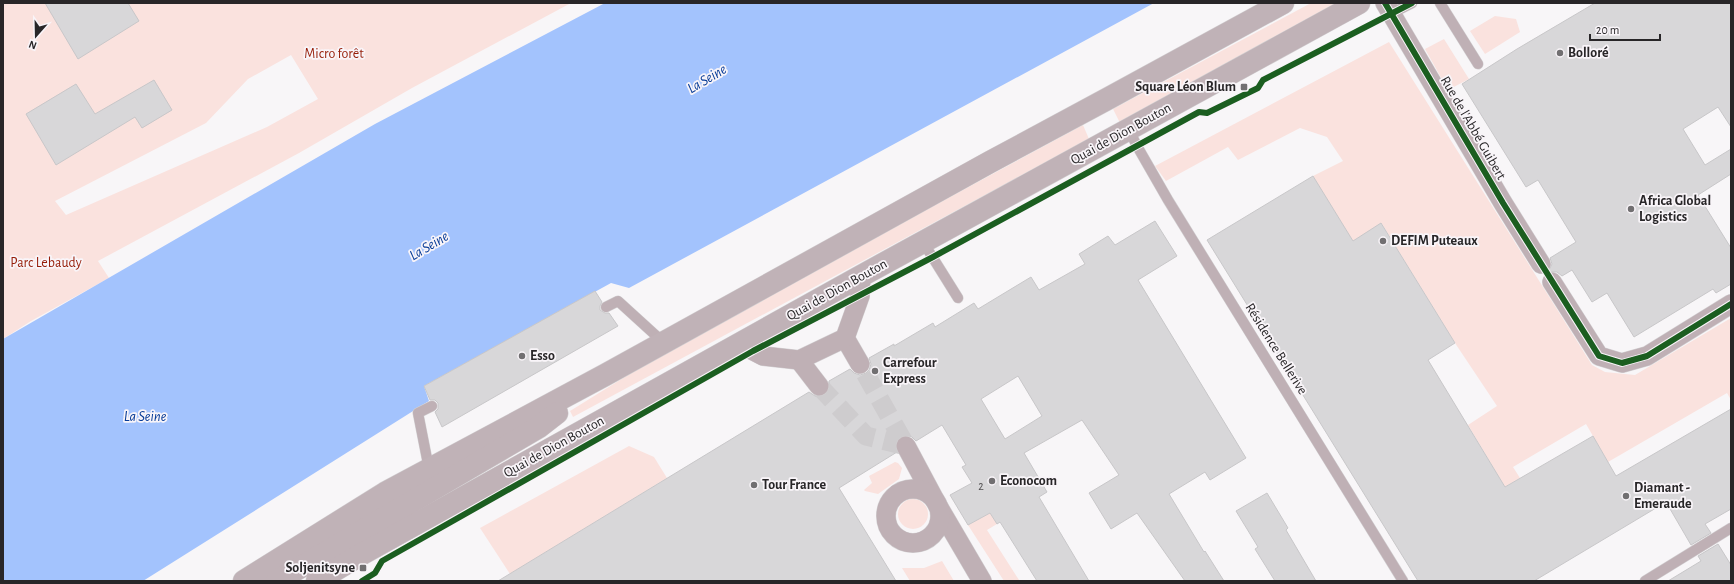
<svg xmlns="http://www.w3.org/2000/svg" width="1734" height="584" font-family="'Alegreya Sans',sans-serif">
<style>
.green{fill:#fae2de;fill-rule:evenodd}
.water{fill:#a3c3fd}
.building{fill:#d8d7d9;stroke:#c8c7c9;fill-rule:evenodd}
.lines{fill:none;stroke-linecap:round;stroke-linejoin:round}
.minor-tunnel{stroke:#ceccce;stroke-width:19;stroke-dasharray:19 10;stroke-linecap:butt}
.service-casing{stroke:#d3d1d3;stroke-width:11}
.minor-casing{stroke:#d3d1d3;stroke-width:20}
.primary-casing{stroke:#d3d1d3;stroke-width:23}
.service{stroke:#bfb0b5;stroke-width:10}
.minor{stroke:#bfb0b5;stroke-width:19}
.primary{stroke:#c0b2b7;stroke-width:22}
.cycleway-casing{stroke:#f9f5f9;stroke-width:8}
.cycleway{stroke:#1b5e20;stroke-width:6}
.poi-dot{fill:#716f71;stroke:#f9f5f9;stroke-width:1.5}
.labels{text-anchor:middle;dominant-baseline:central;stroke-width:3.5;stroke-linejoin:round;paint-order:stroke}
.number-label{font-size:12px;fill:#545254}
.poi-label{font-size:14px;font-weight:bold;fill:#282628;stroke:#f9f5f9;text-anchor:start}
.park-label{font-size:14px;fill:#961d08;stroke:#f9f5f9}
.street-label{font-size:14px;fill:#282628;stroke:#f9f5f9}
.water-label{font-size:15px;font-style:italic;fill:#063b97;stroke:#f9f5f9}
</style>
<rect width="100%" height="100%" fill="#f8f6f8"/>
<g class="green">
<path d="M3,3H571L412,88L299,153L98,261L109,278L31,321L3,339ZM291,55L318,99L267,127L66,215L55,201L206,123L248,79Z"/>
<polygon points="1311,3 1340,3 1120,123 1113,109"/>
<polygon points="1495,16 1516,19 1520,32 1485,54 1470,31"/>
<polygon points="1444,39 1469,79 1448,90 1425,49"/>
<polygon points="1389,42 1592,365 1605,372 1635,375 1731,318 1731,400 1727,393 1608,462 1586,424 1513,467 1520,478 1505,487 1468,425 1497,406 1455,343 1382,224 1353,241 1313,176 1343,161 1327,137 1300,128 1238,160 1228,147 1166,181 1155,166"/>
<polygon points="1083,125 1089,139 573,417 570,411 678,344"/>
<polygon points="629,446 654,457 667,478 510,574 480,528"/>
<polygon points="895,462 898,463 902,468 899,479 878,494 865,491 864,490 872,483 869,476"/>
<circle cx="913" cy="514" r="15"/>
<polygon points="990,513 997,524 987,530 1019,580 1018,581 1004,581 968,525"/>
<polygon points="942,561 954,581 910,581 902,568 924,568"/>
</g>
<polygon class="water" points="605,3 1154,3 629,288 611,283 424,386 429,401 143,581 3,581 3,339 375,124"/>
<g class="building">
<polygon points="45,3 128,3 139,21 78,59"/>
<polygon points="1595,3 1731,3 1731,127 1718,107 1683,129 1705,165 1731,149 1731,174 1698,195 1731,248 1731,284 1716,293 1713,289 1634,337 1607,293 1592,302 1572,270 1562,276 1557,272 1548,272 1552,264 1550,258 1576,242 1538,180 1526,187 1462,84 1517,49"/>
<polygon points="154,80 172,110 142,128 135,117 56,165 26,114 76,84 95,114"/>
<polygon points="1313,176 1353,241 1381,223 1455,343 1428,360 1505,487 1593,436 1616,476 1731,409 1731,509 1705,524 1711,533 1691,545 1666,502 1534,581 1418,581 1207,240"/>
<path d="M1155,221L1177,256L1138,280L1246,458L1210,480L1205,472L1169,494L1204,552L1205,551L1224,581H1185L1137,513L1111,529L1089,493L1119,475L1082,420L1024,453L1047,492L1039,497L1089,581H1037L1000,522L997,524L990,513L968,525L950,495L972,483L962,467L966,465L942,425L916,441L912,437L907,435L901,437L897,440L895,445L897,452L839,488L896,581H498L809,392L815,396L821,397L825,395L829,390V381L850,369L854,373L860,375L866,373L869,370L871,364L869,358L894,344V346L933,323L935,327L974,303L978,309L1031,277L1039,290L1085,264L1079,254L1108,236L1115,245ZM1018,376L1042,416L1005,439L981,399Z"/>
<polygon points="595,291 602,302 600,306 600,310 605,313 609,313 618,326 442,427 435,412 438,409 438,403 435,400 430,400 424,386"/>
<polygon points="1267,493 1288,528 1286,530 1316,581 1275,581 1255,549 1258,547 1236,511"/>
<polygon points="1718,544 1731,565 1731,581 1668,581 1701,561 1698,556"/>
</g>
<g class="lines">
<polyline class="minor-tunnel" points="819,386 866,436 906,446 860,364"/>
<defs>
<g id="service">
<polyline points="1440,3 1478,64"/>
<polyline points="1392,13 1412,3"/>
<polyline points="1129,130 1137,146 1168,200 1403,581"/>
<polyline points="923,242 958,298"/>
<polyline points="606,307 618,301 663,342"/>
<polyline points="429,469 418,413 432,406"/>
<polyline points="1645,581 1731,528"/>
</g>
<g id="minor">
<polyline points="1385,3 1503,203 1541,264"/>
<polyline points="1552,282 1599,356 1622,363 1647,356 1731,304"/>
<polyline points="845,338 860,364"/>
<polyline points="740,344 763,356 799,360 845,338 860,296 861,276"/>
<polyline points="799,360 819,386"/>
<polyline points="906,446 938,506 982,581"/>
<circle cx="913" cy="516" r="27"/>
</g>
<g id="primary">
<polyline points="244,581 385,493 605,375 990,162 1109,98 1283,3"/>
<polyline points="277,581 539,427 557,413"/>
<polyline points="317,581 362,554 861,276 1359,3"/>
</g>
</defs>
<use href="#service" class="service-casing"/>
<use href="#minor" class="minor-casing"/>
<use href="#primary" class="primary-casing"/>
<use href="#service" class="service"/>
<use href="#minor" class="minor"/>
<use href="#primary" class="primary"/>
<defs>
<g id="cycleway">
<polyline points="1385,3 1503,203 1599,356 1622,363 1647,356 1731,304"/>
<polyline points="362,581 375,573 382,561 753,351 933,257 1199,112 1207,113 1258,88 1263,80 1412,3"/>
</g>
</defs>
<use href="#cycleway" class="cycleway-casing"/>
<use href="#cycleway" class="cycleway"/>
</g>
<g class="poi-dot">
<circle cx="1560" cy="53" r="4"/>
<rect x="1240" y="83" width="8" height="8" rx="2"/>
<circle cx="1631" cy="209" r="4"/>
<circle cx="1383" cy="241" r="4"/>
<circle cx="522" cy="356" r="4"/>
<circle cx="875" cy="371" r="4"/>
<circle cx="992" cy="481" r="4"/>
<circle cx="754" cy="485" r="4"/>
<circle cx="1626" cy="496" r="4"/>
<rect x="359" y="564" width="8" height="8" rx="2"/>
</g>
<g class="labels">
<g class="number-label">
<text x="981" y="486">2</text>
</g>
<g class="poi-label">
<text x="1568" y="53">Bolloré</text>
<text x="1236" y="87" text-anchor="end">Square Léon Blum</text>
<text x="1639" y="201">Africa Global<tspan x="1639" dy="16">Logistics</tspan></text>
<text x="1391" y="241">DEFIM Puteaux</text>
<text x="530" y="356">Esso</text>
<text x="883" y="363">Carrefour<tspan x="883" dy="16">Express</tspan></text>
<text x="1000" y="481">Econocom</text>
<text x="762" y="485">Tour France</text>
<text x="1634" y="488">Diamant -<tspan x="1634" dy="16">Emeraude</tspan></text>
<text x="355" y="568" text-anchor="end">Soljenitsyne</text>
</g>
<g class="park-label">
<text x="334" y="54">Micro forêt</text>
<text x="46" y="263">Parc Lebaudy</text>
</g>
<g class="street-label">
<text transform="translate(1473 128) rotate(60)">Rue de l'Abbé Guibert</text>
<text transform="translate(1121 134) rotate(-29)">Quai de Dion Bouton</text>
<text transform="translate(837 290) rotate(-29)">Quai de Dion Bouton</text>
<text transform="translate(1276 349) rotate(58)">Résidence Bellerive</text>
<text transform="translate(554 447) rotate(-29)">Quai de Dion Bouton</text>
</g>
<g class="water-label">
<text transform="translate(707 79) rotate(-31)">La Seine</text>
<text transform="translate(429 246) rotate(-31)">La Seine</text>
<text x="145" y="416">La Seine</text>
</g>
</g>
<rect width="1734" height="584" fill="none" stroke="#282628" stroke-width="8"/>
<g transform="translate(36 36) rotate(200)" stroke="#f9f5f9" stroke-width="3" paint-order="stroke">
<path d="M0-3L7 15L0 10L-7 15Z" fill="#282628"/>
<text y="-6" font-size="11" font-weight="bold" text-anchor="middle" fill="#282628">N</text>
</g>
<path d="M1590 34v6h70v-6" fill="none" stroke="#282628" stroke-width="2"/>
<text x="1596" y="34" font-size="12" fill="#282628" stroke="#f9f5f9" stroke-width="3" paint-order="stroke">20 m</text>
</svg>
